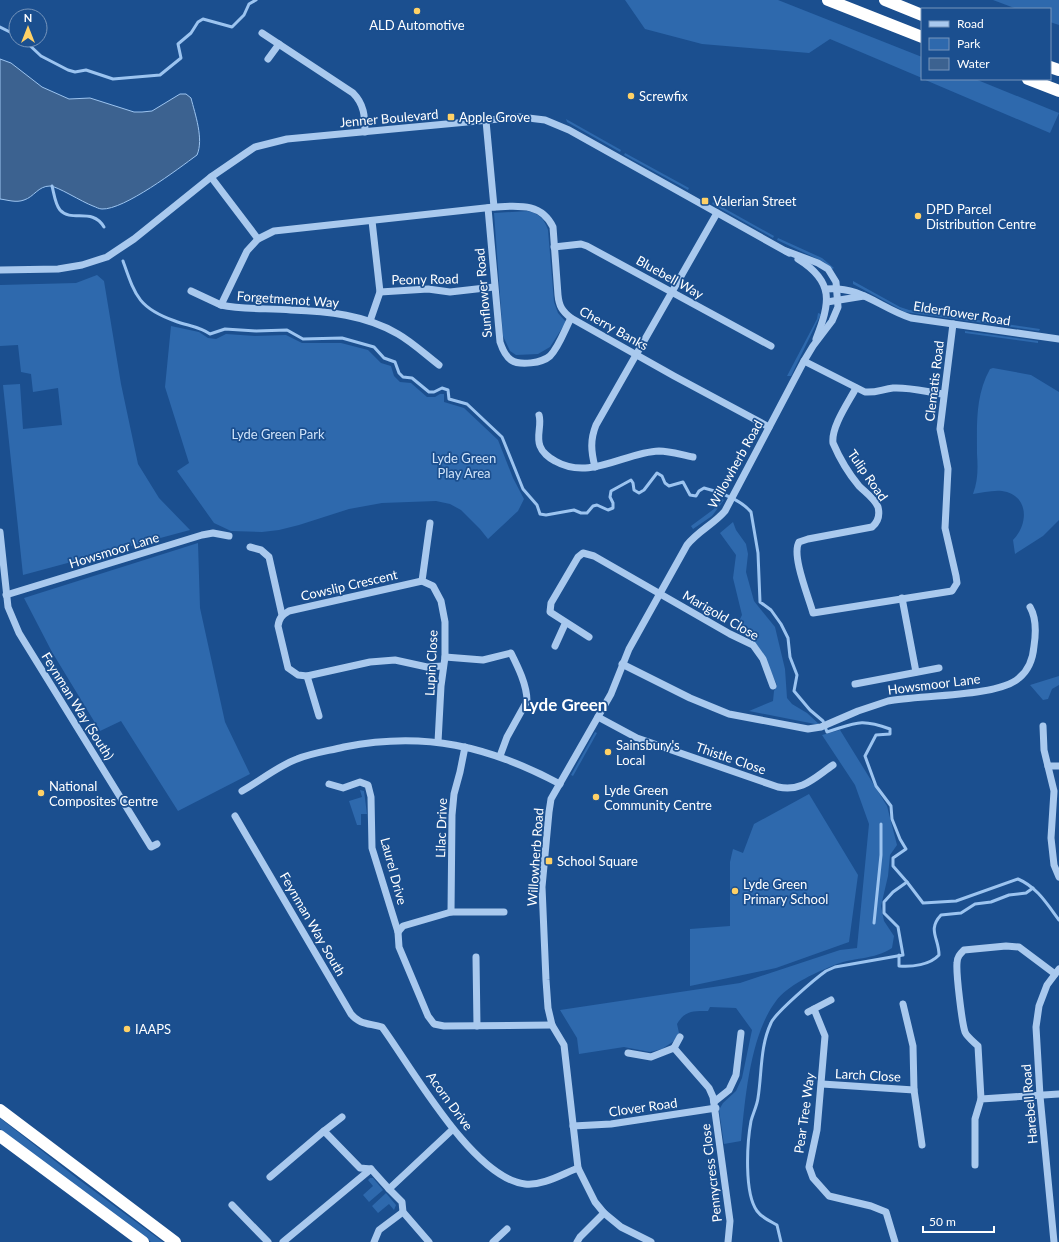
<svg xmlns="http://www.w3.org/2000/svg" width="1059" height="1242" font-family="Lato,sans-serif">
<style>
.green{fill:#2e69ad}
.water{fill:#3c6290;stroke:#9cc4f0}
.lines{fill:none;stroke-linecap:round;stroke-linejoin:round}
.stream{stroke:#9cc4f0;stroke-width:3}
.minor{stroke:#a9c9ee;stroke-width:7}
.highway{stroke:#fff;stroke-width:12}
.poi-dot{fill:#ffd166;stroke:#1b4f8f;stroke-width:1.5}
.labels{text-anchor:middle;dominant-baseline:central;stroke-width:3.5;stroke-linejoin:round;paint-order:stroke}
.poi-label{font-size:13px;fill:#fff;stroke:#1b4f8f;text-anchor:start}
.street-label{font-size:13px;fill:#fff;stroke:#1b4f8f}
.park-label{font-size:13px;fill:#cfe3fa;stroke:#1b4f8f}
.district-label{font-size:17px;font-weight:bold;fill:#fff;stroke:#1b4f8f}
</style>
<rect width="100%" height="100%" fill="#1b4f8f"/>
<g class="green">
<polygon points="625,0 778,0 922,57 922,78 830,39 809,53 702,44 645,29"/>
<polygon points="993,0 1059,0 1059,25 1050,22 1050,9 1017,9"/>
<polygon points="923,79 975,79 1059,113 1050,133"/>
<polygon points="566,119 621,150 620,152 567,122"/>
<polygon points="625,153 689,188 688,190 624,155"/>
<polygon points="713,202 774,236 773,238 712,204"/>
<path d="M528,211C539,214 544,218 548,230L554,302L558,313L566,322L550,347L538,354L516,355L510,351L503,336L494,213Z"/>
<polygon points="778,238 822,258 834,268 832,269 824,262 777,240"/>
<polygon points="97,275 104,281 121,384 138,464 159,498 190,530 23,575 3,385 20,384 23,429 62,425 58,388 33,392 31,374 21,372 18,345 0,346 0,285 76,283"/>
<polygon points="853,281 900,307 909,310 1040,329 1039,331 905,312 853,284"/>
<polygon points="818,313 821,314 791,376 787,376 817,319"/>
<polygon points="171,326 199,332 208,338 216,339 226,334 255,336 286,335 302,343 341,343 368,350 381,363 391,366 394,376 400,382 411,383 427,397 435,397 440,394 444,394 444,402 464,408 498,440 513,478 524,499 518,511 488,539 480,529 461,510 450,504 436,501 382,503 349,509 299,525 279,530 262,532 231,531 214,523 177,471 189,463 165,387"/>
<polygon points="965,331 1038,341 1038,343 965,333"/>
<path d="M993,368L1031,375L1059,392V520L1043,536L1015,554L1013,540C1029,524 1029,495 1002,491C992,490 982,493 973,494C978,481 978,468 977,454C977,425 975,396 990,369Z"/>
<polygon points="722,499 724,500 712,516 693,529 691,526 714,509"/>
<path d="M733,522L736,530L746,544L748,554L746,572L754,601L775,627L785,669L787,698L792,704L807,713L820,725L749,711L773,701L774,691L777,685C765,660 762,642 735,629L742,615L733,578L736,555L720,533Z"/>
<polygon points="198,543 200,608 225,722 250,774 178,811 121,721 100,731 52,652 24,598"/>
<polygon points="1059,676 1059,685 1052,689 1048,699 1043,700 1030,685"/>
<path d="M840,730L887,806L897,845L890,855L888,876L881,906L884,921L894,936L892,948C875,960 851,957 832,966C813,974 788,985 776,1001C750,1035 745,1100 741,1141L724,1144L719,1110L723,1103L736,1091L742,1078L752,1030L736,1008L710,1007L708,1011C694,1011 685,1010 677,1024L679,1033L674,1041L662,1049L650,1052L624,1047L579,1054L577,1038L560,1010L740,983L840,950L857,948L869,824L855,785L822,735Z"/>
<polygon points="595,732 597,733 573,776 571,775"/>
<polygon points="360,790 364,791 367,814 361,814 361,825 357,825 349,801 362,797"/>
<polygon points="809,794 858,875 849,942 776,968 690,986 690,929 730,926 730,862 733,849 743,853 754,824"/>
<polygon points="0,1118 78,1179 163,1242 151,1242 0,1129"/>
<polygon points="370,1178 373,1178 383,1190 369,1202 363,1195 373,1186 368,1180"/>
<polygon points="386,1193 396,1205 394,1210 389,1204 378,1213 372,1206"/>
</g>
<path class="water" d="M0,59L11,63L42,87L69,99L90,98L134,112H142L152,111L180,94H186L191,98C195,114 204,139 197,155C178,169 124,210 102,209C99,209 96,207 93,206C82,202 57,186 50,186C38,186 34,197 24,200C16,203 8,200 0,199Z"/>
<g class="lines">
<g class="stream">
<polyline points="0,27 16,35"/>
<polyline points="24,40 41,56 68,70 75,72 86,70 113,79 160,75 181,58 178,44 191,33 198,22 203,19 232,27 244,15 249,4 256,0"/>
<path d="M52,186C54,193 55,204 60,210C72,223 92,207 104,227"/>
<path d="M123,261C135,295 138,308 175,321C188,326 198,326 210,334L225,329L256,331L287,330L303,339L342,338L374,347L384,358L395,362L399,373L403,377L412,378L429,392H434L442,388L448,390L449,399L467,404L502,437L523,489L537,505L540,514L546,515L574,510L581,513H587L593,506L597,505L608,510L613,508V503L610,497L611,491L631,480L633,483L634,490L639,493L644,490L657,473L662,476L665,483L669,486L683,482L690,495L696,496L699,491L704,488C719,492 741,500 751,512L758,553L760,602L771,610L781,624L788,638L790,657L797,675L794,691L810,710L823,721L827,732C856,723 860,718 890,729V734L876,735L865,756L876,786L891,806L892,819L900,839L906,849L893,858V866L907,882L893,892L884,902V913L898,927L903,955L835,967L826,971C816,978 775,1013 771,1023C760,1046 762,1073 758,1098C757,1106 753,1113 751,1121C747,1143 744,1193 757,1211C762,1218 770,1221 777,1225L781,1242"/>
<path d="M907,882L923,903L956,901L1018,879C1037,887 1047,904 1059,920"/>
<polyline points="874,923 881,855 881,824"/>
<path d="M899,955V966C912,967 930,965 939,955C939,938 927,930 941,915L961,913L975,904L991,902L1009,895L1026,893L1033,888"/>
</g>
<g class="minor">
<path d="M262,33L353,93C364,104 365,116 365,132"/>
<polyline points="268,59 279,44"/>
<polyline points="486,121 494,207"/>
<polyline points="211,177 258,239"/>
<path d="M488,208L500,342C502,348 505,356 511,360C520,366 542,363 550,356C559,347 565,329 571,318"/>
<polyline points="554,247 581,244 587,246 771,346"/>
<path d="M798,259C835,282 830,303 816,339"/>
<polyline points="0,270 58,269 82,265 107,257 134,239 211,177 246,153 255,147 287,139 520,117 545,120 569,130 789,253"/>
<path d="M826,289C861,286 880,308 911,318L1059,339"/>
<polyline points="191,291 221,305"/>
<polyline points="380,292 428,289 450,292 494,287"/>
<polyline points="827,302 864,296"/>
<polyline points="370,321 380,292 372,221"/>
<path d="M804,361L865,392C876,393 883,389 893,388C910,387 927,392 943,394"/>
<path d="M439,365C426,355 412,342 398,334C366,315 327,311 291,310C268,308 243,310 221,305L247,251L258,239L274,231L494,207C517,206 541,202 553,227L558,295C559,306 562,311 571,318L674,376L769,427"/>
<path d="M856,388C848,403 831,427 833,443C839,457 849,474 859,486C865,492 875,499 878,507C880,515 878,522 872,527L808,539L799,542C791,555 809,598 813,613L952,591L957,583L956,576L945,528L948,469L940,429L953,324"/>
<path d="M539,415C542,425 536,436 540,446C542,452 549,458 555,461C590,481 625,452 659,451C670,451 682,455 693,457"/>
<path d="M595,467C591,451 590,440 596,425L717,213"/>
<polyline points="430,523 422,581 433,586 441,601 445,622 445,657 441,686 438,742"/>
<polyline points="0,532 8,607 19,633 151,847 157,844"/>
<polyline points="250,547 261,550 269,557 282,615"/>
<path d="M422,581L289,611C282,615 279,618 278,626L288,668L298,675L307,676L370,662L395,660L427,667L443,666"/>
<polyline points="6,595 202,535 213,533 229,536"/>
<polyline points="902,598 916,672"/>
<polyline points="589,637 550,612 551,603 578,557 583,553 594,556 730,634 753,645 763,659 773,686"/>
<polyline points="555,646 565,624"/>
<path d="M445,657L483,660L511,653C518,667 527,685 527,701L507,737L500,756"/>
<path d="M622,664L690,698L729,714L808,729L821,727L858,711L888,701C919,695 998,697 1019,678C1029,670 1033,658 1034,646C1036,633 1037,619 1030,607"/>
<polyline points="307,676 319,716"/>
<polyline points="855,684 939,668"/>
<path d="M598,717L637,738L778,787C802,792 814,778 833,765"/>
<polyline points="1043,726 1044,750 1054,791 1051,838 1054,865 1059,877"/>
<polyline points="1048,766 1059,766"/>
<polyline points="329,784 343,788 360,782 368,785 371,797 372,848 398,932"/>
<path d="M242,791C260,781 278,766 297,759C312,753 328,751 344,747C424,731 489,746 560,784"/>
<path d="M235,816L351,1014C360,1025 369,1023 382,1027C412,1068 473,1178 525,1184C543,1186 562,1174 578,1168"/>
<polyline points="451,912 452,815 454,794 460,772 465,747"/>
<polyline points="504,912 451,912 403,926 398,932 399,947 428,1016 434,1024 444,1026 552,1025"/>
<polyline points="476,957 477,1026"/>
<polyline points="903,1004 913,1046 914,1090 922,1145"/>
<polyline points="814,1009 825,1036 817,1130 809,1167 813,1178 829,1196 871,1206 886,1212 895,1242"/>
<polyline points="808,1012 831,1000"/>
<polyline points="674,1048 680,1037"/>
<polyline points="628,1053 651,1057 674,1048 709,1088 713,1097 730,1221 728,1242"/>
<polyline points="822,1084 914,1090"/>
<path d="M981,1099L978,1046C974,1042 967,1037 965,1032C962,1023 956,974 957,963C957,957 960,954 964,950L1006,946L1019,947L1055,974"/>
<polyline points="714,1102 729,1090 736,1075 741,1033"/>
<polyline points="573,1126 611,1124 716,1108"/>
<polyline points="324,1131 342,1117"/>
<polyline points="975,1165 975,1119 981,1099 1059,1094"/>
<polyline points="270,1177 324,1131 360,1168 371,1169 389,1189"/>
<polyline points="232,1205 268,1242"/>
<polyline points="283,1242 371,1169"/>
<polyline points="374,1242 379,1230 403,1212"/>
<polyline points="429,1242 403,1212 402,1202 389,1189 452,1130"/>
<polyline points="493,1242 507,1229"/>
<polyline points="577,1242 580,1237 604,1213"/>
<path d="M651,1242L621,1227L604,1213L595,1202L578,1168L564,1045L552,1025L548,1008L546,980L542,887L549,812L551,799L611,694L629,649L687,545C698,531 714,524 725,511L804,361L813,346L832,321L838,307L836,282L828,269L818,263L786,251"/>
<polyline points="1054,1242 1040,1096 1036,1027 1039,1006 1047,985 1059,969"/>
</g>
<g class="highway">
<polyline points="828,0 922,37"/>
<polyline points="885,0 922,15"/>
<polyline points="1050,67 1059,70"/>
<polyline points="1028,79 1059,91"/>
<polyline points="0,1110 175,1242"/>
<polyline points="0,1136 143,1242"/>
</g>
</g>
<g class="poi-dot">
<circle cx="417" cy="11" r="4"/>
<circle cx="631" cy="96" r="4"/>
<rect x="447" y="113" width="8" height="8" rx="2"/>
<rect x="701" y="197" width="8" height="8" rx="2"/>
<circle cx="918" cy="216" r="4"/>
<circle cx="608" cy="752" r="4"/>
<circle cx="41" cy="793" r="4"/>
<circle cx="596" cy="797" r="4"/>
<rect x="545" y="857" width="8" height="8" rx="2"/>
<circle cx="735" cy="891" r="4"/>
<circle cx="127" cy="1029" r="4"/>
</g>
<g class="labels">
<g class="poi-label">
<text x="417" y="25" text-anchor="middle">ALD Automotive</text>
<text x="639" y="96">Screwfix</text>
<text x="459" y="117">Apple Grove</text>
<text x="713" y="201">Valerian Street</text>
<text x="926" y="209">DPD Parcel<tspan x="926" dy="15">Distribution Centre</tspan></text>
<text x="616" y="745">Sainsbury's<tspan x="616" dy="15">Local</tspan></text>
<text x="49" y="786">National<tspan x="49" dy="15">Composites Centre</tspan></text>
<text x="604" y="790">Lyde Green<tspan x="604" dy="15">Community Centre</tspan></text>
<text x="557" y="861">School Square</text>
<text x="743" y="884">Lyde Green<tspan x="743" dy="15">Primary School</tspan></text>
<text x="135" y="1029">IAAPS</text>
</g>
<g class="street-label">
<text transform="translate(389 118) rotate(-5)">Jenner Boulevard</text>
<text transform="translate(670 277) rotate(29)">Bluebell Way</text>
<text transform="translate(425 279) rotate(-1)">Peony Road</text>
<text transform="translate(483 293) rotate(-95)">Sunflower Road</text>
<text transform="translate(288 299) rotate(4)">Forgetmenot Way</text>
<text transform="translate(962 313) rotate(9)">Elderflower Road</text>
<text transform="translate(614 328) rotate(29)">Cherry Banks</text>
<text transform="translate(934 381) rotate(-83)">Clematis Road</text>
<text transform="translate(735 464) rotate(-61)">Willowherb Road</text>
<text transform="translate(868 475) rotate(55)">Tulip Road</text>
<text transform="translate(114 550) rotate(-17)">Howsmoor Lane</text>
<text transform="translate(349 585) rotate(-13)">Cowslip Crescent</text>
<text transform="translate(721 615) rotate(30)">Marigold Close</text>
<text transform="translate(431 663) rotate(-87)">Lupin Close</text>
<text transform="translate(934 684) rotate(-7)">Howsmoor Lane</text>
<text transform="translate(78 706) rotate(58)">Feynman Way (South)</text>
<text transform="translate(731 758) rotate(19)">Thistle Close</text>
<text transform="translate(441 828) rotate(-88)">Lilac Drive</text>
<text transform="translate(535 857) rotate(-86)">Willowherb Road</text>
<text transform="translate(394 871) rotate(75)">Laurel Drive</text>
<text transform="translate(313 924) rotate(60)">Feynman Way South</text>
<text transform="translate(868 1075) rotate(3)">Larch Close</text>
<text transform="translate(450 1101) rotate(54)">Acorn Drive</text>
<text transform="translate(1029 1104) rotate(-95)">Harebell Road</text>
<text transform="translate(643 1107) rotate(-8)">Clover Road</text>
<text transform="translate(804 1113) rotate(-82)">Pear Tree Way</text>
<text transform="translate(711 1173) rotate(-97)">Pennycress Close</text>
</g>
<g class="park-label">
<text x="278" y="434">Lyde Green Park</text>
<text x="464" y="458">Lyde Green<tspan x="464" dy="15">Play Area</tspan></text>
</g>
<g class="district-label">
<text x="565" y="704">Lyde Green</text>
</g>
</g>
<rect x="921" y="8" width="130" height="72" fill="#1b4f8f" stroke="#7695bc"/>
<rect x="929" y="21" width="20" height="6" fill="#a9c9ee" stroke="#7695bc"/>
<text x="957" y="28" font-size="12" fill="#ffffff">Road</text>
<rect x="929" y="38" width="20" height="12" fill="#2e69ad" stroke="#7695bc"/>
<text x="957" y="48" font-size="12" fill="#ffffff">Park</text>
<rect x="929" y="58" width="20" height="12" fill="#3c6290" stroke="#7695bc"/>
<text x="957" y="68" font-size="12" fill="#ffffff">Water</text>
<g transform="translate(28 28)"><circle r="19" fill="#1b4f8f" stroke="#7695bc"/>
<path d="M0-3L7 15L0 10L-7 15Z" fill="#ffd166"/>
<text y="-6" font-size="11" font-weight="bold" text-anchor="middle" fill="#ffffff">N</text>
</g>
<path d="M923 1226v6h71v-6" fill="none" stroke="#ffffff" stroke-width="2"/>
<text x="929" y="1226" font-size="12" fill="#ffffff" stroke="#1b4f8f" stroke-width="3" paint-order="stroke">50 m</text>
</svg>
